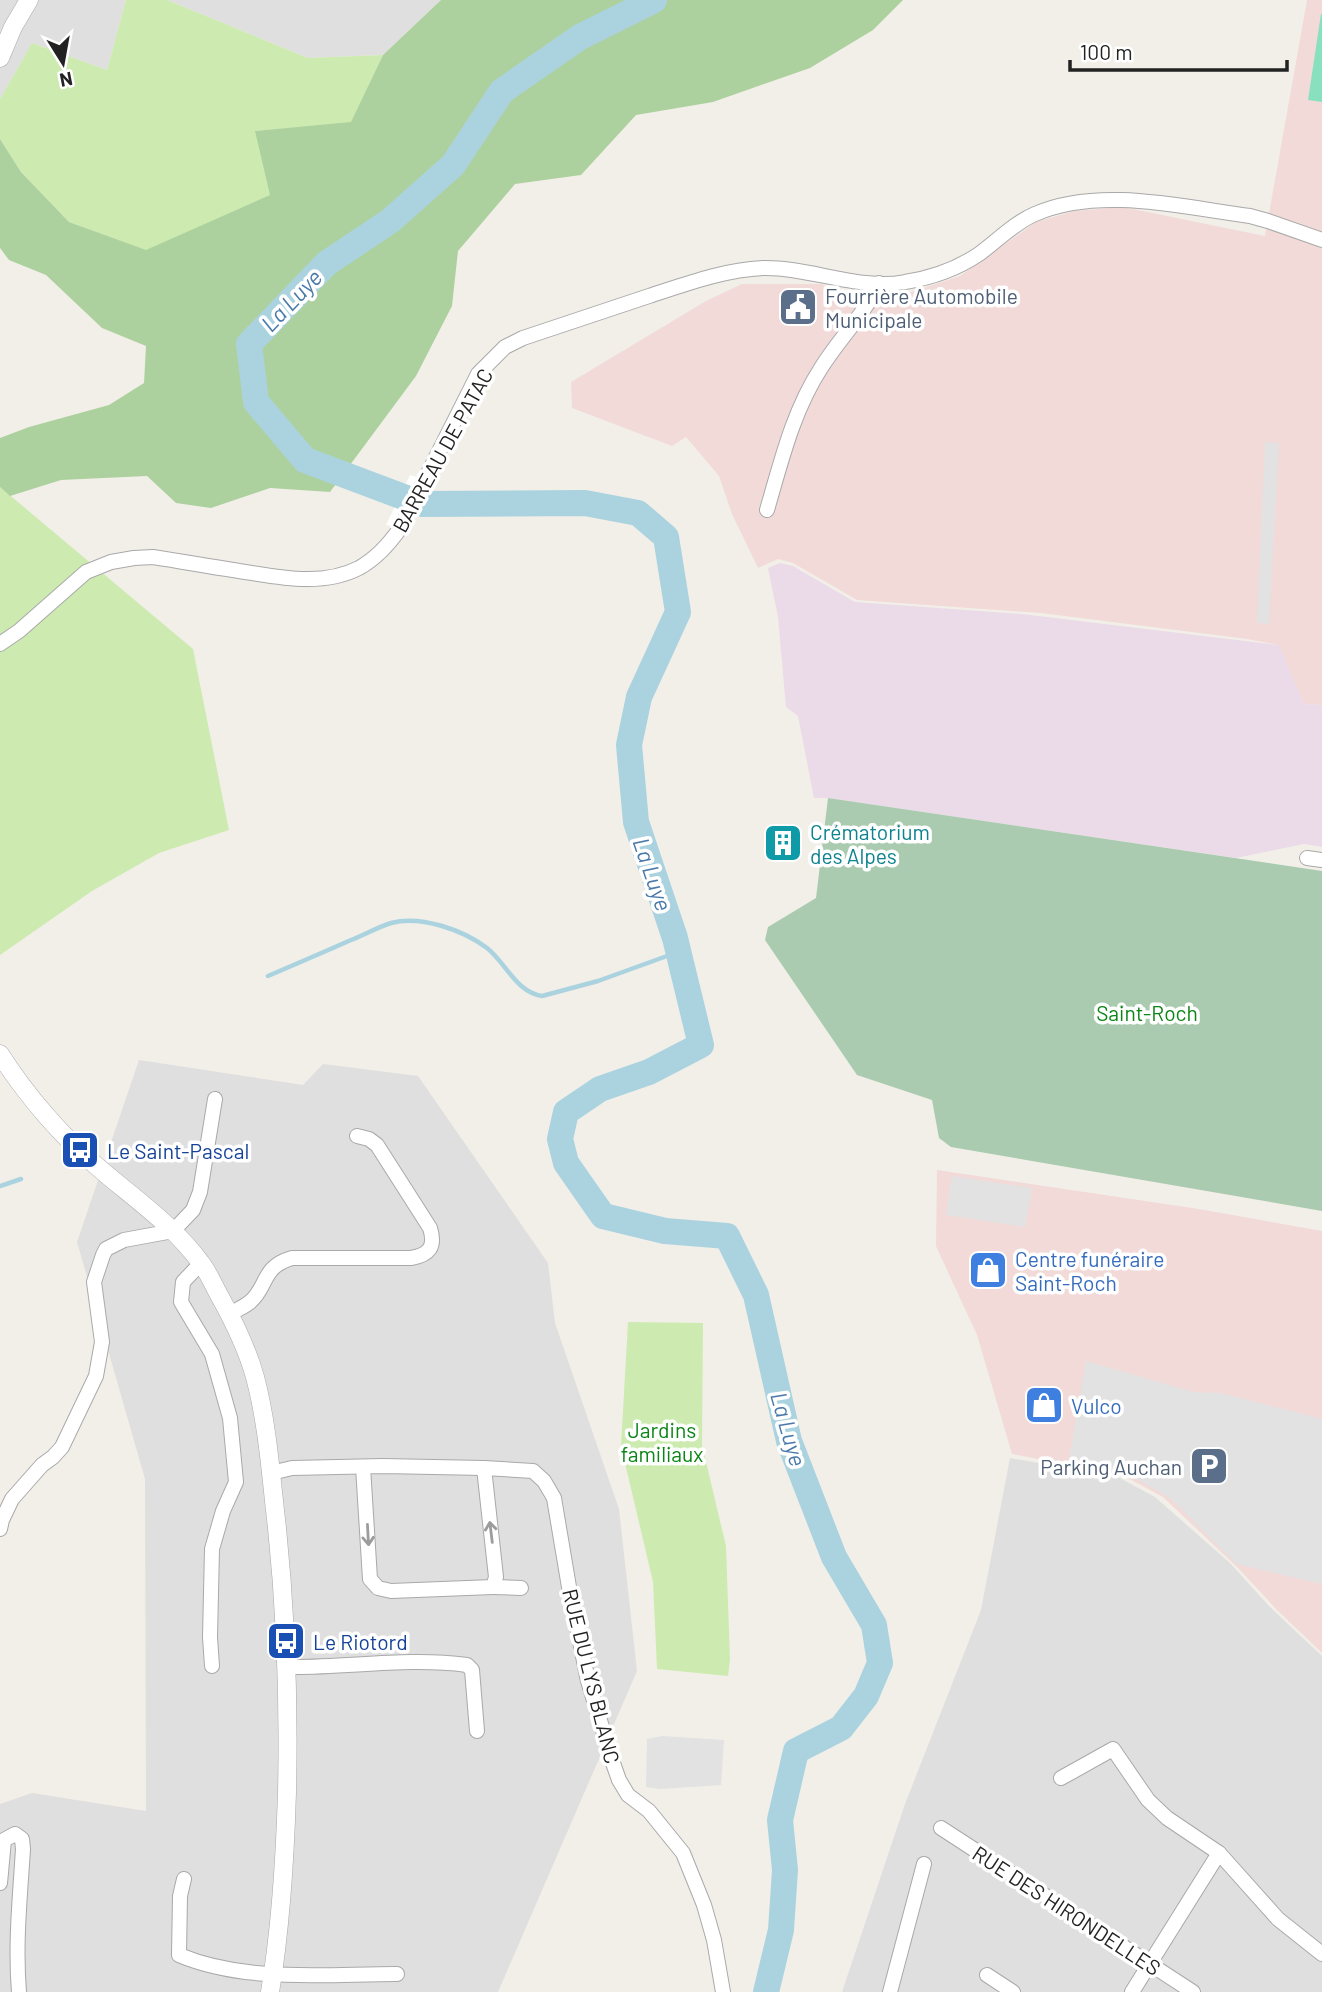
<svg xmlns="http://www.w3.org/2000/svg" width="1322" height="1992" font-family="Barlow,sans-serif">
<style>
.residential{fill:#e0dfdf}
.commercial{fill:#f2dad9}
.industrial{fill:#ebdbe8}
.grass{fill:#cdebb0}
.forest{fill:#add19e}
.cemetery{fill:#aacbaf}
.pitch{fill:#88e0be}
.parking{fill:#e2e2e2}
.pier{fill:#fff}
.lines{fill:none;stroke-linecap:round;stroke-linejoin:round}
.stream{stroke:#aad3df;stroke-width:4.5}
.river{stroke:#aad3df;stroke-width:26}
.minor-casing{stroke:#a9a9a9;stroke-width:16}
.tertiary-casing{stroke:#a9a9a9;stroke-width:19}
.minor{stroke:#fff;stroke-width:14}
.tertiary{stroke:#fff;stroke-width:18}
.oneway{stroke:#9c9c9c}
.labels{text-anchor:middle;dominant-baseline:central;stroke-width:7;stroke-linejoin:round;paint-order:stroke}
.service-label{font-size:21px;fill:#4e5e75;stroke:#fff;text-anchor:start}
.street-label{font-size:21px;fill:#222;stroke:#fff}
.culture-label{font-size:21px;fill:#0d838f;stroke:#fff;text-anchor:start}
.park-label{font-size:21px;fill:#0c8416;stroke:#fff}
.transit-label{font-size:21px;fill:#164399;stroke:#fff;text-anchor:start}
.shop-label{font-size:21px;fill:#366cbe;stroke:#fff;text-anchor:start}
.water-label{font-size:23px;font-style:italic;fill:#4a7aab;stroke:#fff}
</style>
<rect width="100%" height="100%" fill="#f2efe9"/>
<g class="residential">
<polygon points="0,0 126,0 107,70 32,43 0,99"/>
<polygon points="167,0 441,0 383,55 308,58"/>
<polygon points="139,1060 303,1085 323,1064 418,1076 548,1263 555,1323 619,1509 637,1671 498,1992 0,1992 0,1804 32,1793 146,1811 145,1479 77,1242"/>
<polygon points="1010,1458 1118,1477 1155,1497 1230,1563 1269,1606 1322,1656 1322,1992 842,1992 905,1804 981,1610"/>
</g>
<g class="commercial">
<polygon points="1307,0 1322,0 1322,705 1304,704 1278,645 1247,639 1041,613 857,600 793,563 778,559 758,568 732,514 719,476 686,437 672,446 572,408 571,382 706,301 742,284 821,284 881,305 893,298 960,276 1036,222 1074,211 1123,207 1265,236"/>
<polygon points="937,1170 1199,1209 1322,1231 1322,1653 1277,1610 1238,1568 1163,1497 1122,1475 1012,1454 977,1335 936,1246"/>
</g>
<polygon class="industrial" points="780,563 793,566 855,602 1022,614 1279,645 1304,704 1322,705 1322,847 1304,844 1236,858 828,798 814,798 798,716 786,707 778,617 768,568"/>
<g class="grass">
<polygon points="126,0 167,0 308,58 383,55 351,123 256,131 271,195 146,251 69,222 21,172 0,139 0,99 32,43 107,70"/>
<polygon points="0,487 193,649 229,830 159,853 92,891 0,955"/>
<polygon points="628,1322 703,1323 702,1445 726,1546 730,1659 728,1676 657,1669 653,1582 621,1446"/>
</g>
<polygon class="forest" points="441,0 903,0 873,30 810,68 713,102 636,115 581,175 515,184 458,251 452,306 416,376 330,492 270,488 211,508 176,503 147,476 61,480 10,496 0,487 0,438 29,427 109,405 144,383 146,346 102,328 46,275 9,260 0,248 0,139 21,172 69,222 146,250 270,195 255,131 351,122 383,55"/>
<polygon class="cemetery" points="828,798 1322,871 1322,1211 951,1147 939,1138 932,1100 857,1075 765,940 768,927 816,898"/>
<polygon class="pitch" points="1321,14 1322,14 1322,102 1308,100"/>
<g class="parking">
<polygon points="1265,442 1279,443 1269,624 1257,623"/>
<polygon points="952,1176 1032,1188 1025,1227 946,1215"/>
<polygon points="1086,1361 1193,1392 1221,1393 1322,1419 1322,1584 1236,1564 1170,1498 1124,1472 1069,1460"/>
<polygon points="662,1736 724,1740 721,1785 660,1789 646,1787 647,1739"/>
</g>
<polygon class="pier" points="410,475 432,481 409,528 386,525"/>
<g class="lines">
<g class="stream">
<path d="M268,976C296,964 324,952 351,940C364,935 378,927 391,923C421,915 463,930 487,948C506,963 516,992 542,996L598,981L678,952"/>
<polyline points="0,1186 21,1179"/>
</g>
<polyline class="river" points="654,0 580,37 502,91 453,165 390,221 327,263 249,344 256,402 305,460 422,504 585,503 638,513 666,537 678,612 639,697 629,745 636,822 675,938 701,1045 649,1072 600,1089 566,1112 560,1139 566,1163 603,1216 665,1231 727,1236 756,1295 789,1441 834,1557 874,1625 880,1663 866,1696 841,1728 796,1751 780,1820 785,1870 781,1930 766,1992"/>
<defs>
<g id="minor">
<path d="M767,510C781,462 793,411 821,368C839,339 864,315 879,283"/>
<path d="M0,644L19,631L86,572L111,562L134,558L153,557C180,561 206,566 233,570C274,576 320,588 359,568C377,558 390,543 401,527L478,374L505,347L523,338C565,324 607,310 649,296C686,284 723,270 763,268C809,267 861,291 905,282C931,278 957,269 979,254C997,241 1014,223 1035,214C1099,186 1182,207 1250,216L1268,221L1322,240"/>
<polyline points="1307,858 1322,860"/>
<polyline points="201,1263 183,1282 181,1302 212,1354 230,1418 236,1482 223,1511 212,1549 210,1637 212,1666"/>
<path d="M230,1314C236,1310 244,1307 250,1302C268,1287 261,1267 292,1258H411C429,1255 436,1247 430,1228L377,1145L369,1139L357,1136"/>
<polyline points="363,1467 370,1579 378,1588 391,1591 493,1587 496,1577 484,1468"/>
<polyline points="271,1473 292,1468 383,1466 484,1468 533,1471 544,1481 554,1498 569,1587 588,1681 613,1763 619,1780 628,1795 649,1811 683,1853 704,1905 714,1940 723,1992"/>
<polyline points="0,1529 2,1520 12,1499 42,1465 53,1457 62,1447 96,1376 102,1342 94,1282 103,1255 106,1249 124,1240 173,1231 193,1210 200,1192 215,1099"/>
<polyline points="493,1587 521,1588"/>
<path d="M288,1667C348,1668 407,1657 467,1665L472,1670L477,1731"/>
<polyline points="1061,1778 1113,1749 1148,1800 1167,1818 1219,1853 1278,1919 1322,1954"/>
<polyline points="941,1828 1193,1992"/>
<path d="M184,1879L180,1896L179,1955C246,1983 325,1974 397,1974"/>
<path d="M0,1883L4,1840L15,1834L22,1839L23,1849C20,1897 15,1944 19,1992"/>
<polyline points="987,1975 1013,1992"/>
<polyline points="890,1992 924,1864"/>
<polyline points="1132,1992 1219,1853"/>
</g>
<g id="tertiary">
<polyline points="0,58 13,27 29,0"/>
<path d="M0,1054C26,1095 63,1138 100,1169C135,1199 173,1225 201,1263C208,1272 213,1284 219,1295C233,1320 247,1348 255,1377C268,1426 271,1478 277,1528C286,1616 289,1703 287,1792C285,1859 281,1926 270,1992"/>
</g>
</defs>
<use href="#minor" class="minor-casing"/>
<use href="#tertiary" class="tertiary-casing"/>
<use href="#minor" class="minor"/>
<use href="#tertiary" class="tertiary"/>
</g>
<defs><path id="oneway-shaft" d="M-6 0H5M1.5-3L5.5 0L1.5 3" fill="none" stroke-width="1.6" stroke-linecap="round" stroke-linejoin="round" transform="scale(1.75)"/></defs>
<g class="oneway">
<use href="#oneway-shaft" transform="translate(491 1532) rotate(-97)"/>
<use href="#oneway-shaft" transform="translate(368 1535) rotate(87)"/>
</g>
<defs>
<symbol id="civic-square" viewBox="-11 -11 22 22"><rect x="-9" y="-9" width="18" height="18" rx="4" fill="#5c6f8a" stroke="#fff"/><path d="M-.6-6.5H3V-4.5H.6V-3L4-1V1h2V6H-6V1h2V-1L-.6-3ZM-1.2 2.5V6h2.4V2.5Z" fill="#fff"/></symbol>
<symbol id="building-square" viewBox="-11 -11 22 22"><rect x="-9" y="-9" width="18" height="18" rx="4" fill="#0f9aa8" stroke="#fff"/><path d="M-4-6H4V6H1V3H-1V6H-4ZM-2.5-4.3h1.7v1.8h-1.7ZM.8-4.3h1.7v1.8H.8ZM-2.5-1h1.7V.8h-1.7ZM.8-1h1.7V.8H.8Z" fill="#fff"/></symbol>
<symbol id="bus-square" viewBox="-11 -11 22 22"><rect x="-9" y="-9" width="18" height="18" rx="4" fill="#1a4fb4" stroke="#fff"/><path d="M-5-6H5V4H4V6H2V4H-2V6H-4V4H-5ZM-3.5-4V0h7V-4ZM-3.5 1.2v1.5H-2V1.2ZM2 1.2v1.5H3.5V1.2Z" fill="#fff"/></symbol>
<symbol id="shop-square" viewBox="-11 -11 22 22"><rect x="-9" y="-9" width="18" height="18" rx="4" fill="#3f7fe0" stroke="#fff"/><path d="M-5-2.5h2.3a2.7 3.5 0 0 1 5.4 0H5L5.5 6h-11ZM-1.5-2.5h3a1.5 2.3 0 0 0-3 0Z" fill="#fff"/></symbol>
<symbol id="parking-square" viewBox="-11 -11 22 22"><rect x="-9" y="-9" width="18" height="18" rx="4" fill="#5c6f8a" stroke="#fff"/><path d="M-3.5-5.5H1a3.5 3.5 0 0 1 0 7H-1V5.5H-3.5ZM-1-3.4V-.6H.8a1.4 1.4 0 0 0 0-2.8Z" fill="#fff"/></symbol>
</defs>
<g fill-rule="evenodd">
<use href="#civic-square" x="776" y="285" width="44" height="44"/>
<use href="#building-square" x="761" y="821" width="44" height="44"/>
<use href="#bus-square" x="58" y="1128" width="44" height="44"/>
<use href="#shop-square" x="966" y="1248" width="44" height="44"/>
<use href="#shop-square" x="1022" y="1383" width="44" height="44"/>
<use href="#parking-square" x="1187" y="1444" width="44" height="44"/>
<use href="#bus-square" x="264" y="1619" width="44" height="44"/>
</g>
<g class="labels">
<g class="service-label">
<text x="825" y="295">Fourrière Automobile<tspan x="825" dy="24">Municipale</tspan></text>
<text x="1182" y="1466" text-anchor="end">Parking Auchan</text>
</g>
<g class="street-label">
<text transform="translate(442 450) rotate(-61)">BARREAU DE PATAC</text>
<text transform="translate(592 1676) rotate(76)">RUE DU LYS BLANC</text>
<text transform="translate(1067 1910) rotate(33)">RUE DES HIRONDELLES</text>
</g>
<g class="culture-label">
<text x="810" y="831">Crématorium<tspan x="810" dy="24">des Alpes</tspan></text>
</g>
<g class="park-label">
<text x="1147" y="1012">Saint-Roch</text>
<text x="662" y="1429">Jardins<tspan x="662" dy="24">familiaux</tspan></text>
</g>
<g class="transit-label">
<text x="107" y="1150">Le Saint-Pascal</text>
<text x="313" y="1641">Le Riotord</text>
</g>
<g class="shop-label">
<text x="1015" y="1258">Centre funéraire<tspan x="1015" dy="24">Saint-Roch</tspan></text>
<text x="1071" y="1405">Vulco</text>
</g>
<g class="water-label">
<text transform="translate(291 300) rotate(-46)">La Luye</text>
<text transform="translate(653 874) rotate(71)">La Luye</text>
<text transform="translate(789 1429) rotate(74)">La Luye</text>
</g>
</g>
<g transform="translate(63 63) rotate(169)" stroke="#ffffff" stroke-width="5" paint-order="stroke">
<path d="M0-5L12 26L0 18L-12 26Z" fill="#222222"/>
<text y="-10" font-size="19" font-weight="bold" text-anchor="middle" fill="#222222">N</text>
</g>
<path d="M1070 60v10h217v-10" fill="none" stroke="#222222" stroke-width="3.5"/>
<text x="1080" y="60" font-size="21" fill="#222222" stroke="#ffffff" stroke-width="5" paint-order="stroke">100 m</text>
</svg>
